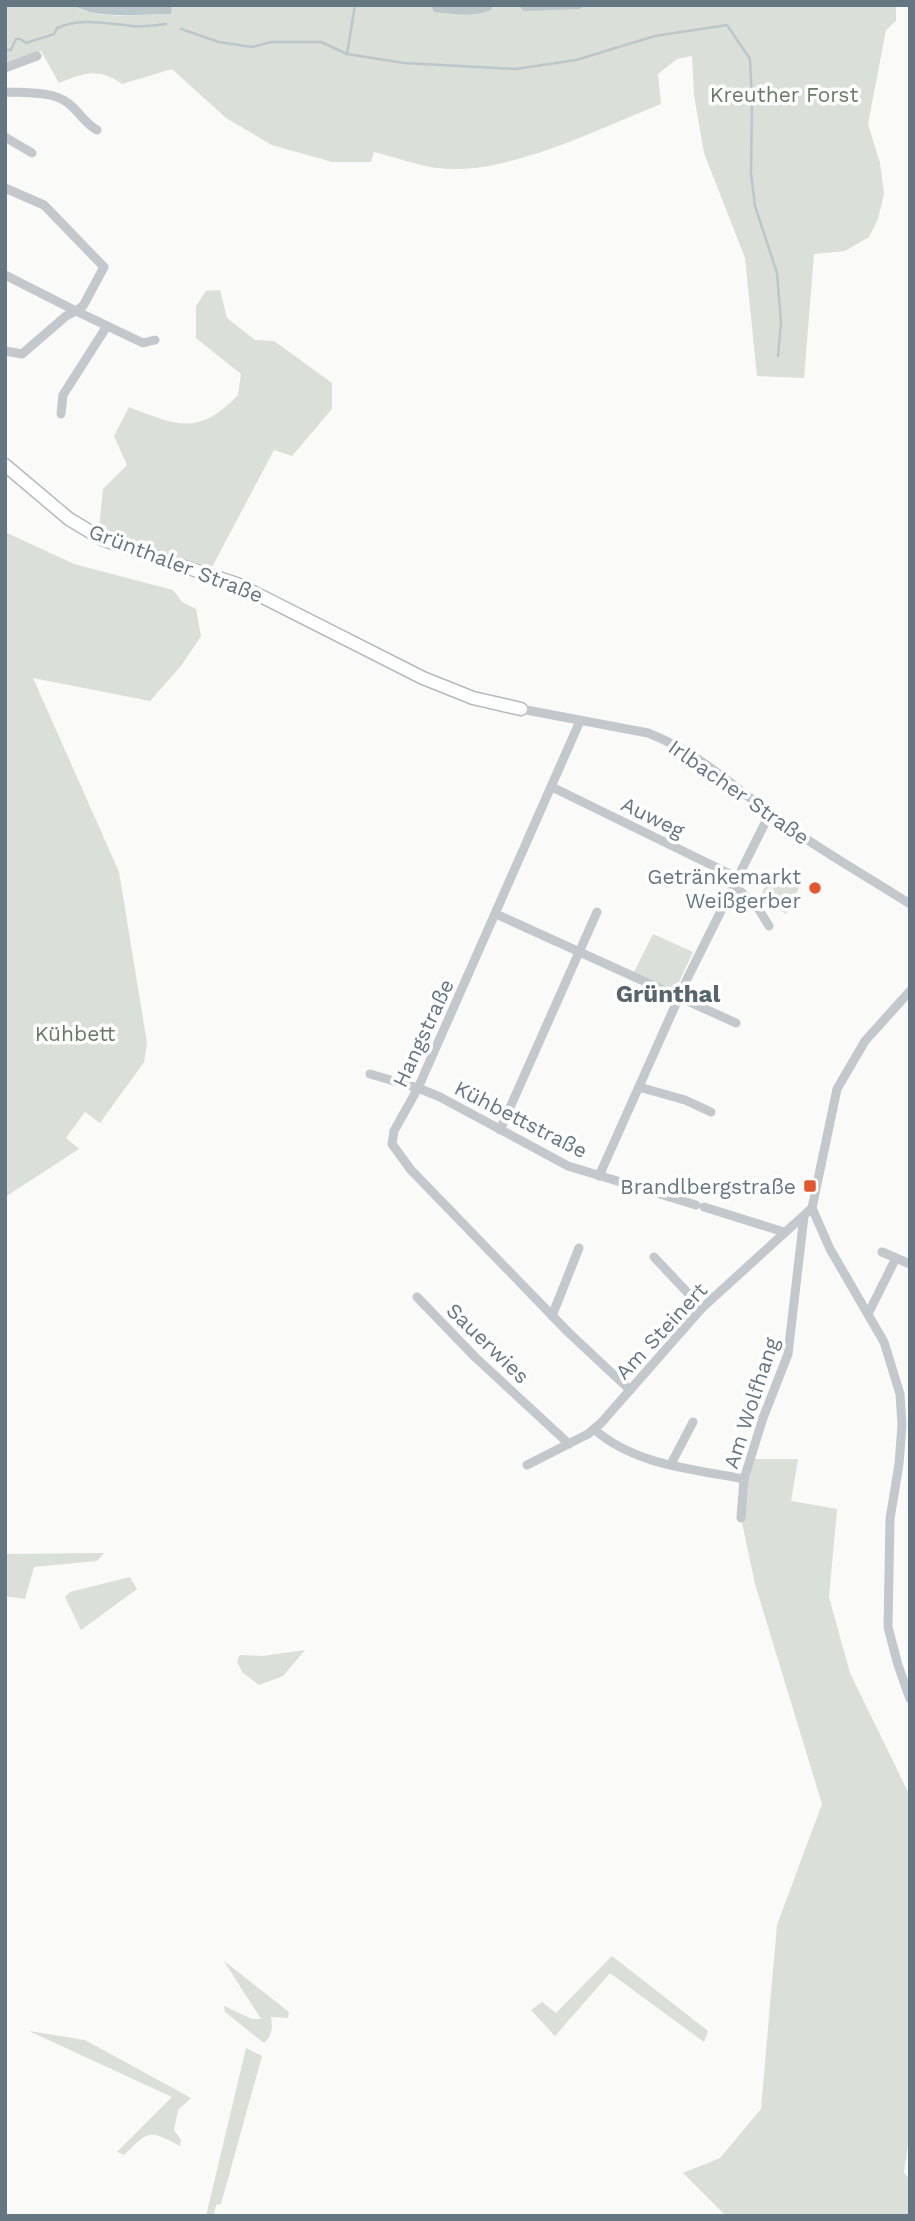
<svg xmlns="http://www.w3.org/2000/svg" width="915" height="2221" font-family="'Work Sans',sans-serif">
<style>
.green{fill:#dadfd7}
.water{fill:#bbc7cb}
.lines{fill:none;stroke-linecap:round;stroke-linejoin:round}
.stream{stroke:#bbc7cb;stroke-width:2.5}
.secondary-casing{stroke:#b3babf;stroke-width:15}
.street{stroke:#c3c8cc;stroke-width:9}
.secondary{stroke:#fff;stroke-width:12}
.poi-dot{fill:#e4572e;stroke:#fff;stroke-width:2.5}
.labels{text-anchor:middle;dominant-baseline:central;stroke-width:7;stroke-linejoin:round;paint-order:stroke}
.park-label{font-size:21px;fill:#687a64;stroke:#fff}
.street-label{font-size:21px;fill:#657683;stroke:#fff}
.poi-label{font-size:21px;fill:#657683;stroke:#fff;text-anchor:end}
.quarter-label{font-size:24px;font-weight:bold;fill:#57646e;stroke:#fff}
</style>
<rect width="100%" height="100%" fill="#fafaf8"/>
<g class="green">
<path d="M5,5H73C95,21 143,14 170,14L172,5H896V21L886,30L868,124L880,163L884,194L878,219L869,237L845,251L814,254L804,378L757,376L745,258L704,153L694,95L692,56L677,59L658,74L661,104C598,129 504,177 437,168C416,165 395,157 374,152L371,162H332L272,145L226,118L172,69L122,84C98,67 84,73 59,83L41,51L5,65Z"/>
<path d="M220,290L227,318L255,340L274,341L332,383V409L292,456L274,450L212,567L152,549L99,529L103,489L127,465L114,436L129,407C177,426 199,436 238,395L241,374L196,338V306L206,291Z"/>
<polygon points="5,532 74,564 173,590 182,602 196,609 201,636 181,666 150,701 33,678 119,872 147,1043 144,1062 100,1123 85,1112 66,1138 79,1149 5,1197"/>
<polygon points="774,869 800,886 786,914 760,897"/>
<polygon points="653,934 693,952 678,984 669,988 634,972"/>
<polygon points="753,1459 798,1459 791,1501 837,1509 829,1597 850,1673 910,1796 910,2132 904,2172 910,2180 910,2216 726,2216 683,2173 720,2158 761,2109 777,1925 822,1804 755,1584 741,1518 744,1479"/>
<polygon points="104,1553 97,1561 34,1567 25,1599 5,1596 5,1554"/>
<polygon points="130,1577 137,1589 81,1630 65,1597 70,1592"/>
<polygon points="305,1650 283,1676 259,1685 242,1672 237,1661 240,1655 263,1656"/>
<polygon points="612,1956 708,2031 704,2042 610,1973 555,2036 531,2010 542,2002 556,2013"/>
<path d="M224,1961L289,2012L288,2018L271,2017C273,2027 272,2036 264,2043L225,2012L224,2006L252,2019H261Z"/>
<path d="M29,2031L85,2040L191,2098L178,2110L174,2130L181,2140L180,2146C148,2129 149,2131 124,2155L117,2152L172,2097Z"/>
<polygon points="246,2048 262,2056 221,2204 216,2205 214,2216 206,2216"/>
</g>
<g class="water">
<path d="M73,5H172L171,14C143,14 95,20 73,5Z"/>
<path d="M431,5H493L491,10C474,17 452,14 434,12Z"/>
<polygon points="518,5 587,5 579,9 524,11"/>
</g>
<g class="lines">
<g class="stream">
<polyline points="181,29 219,42 252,47 271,42 321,42 347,54 355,5"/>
<path d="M5,50H11L16,39H20L26,43L54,34L57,28C81,17 108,24 133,26C144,27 156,25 166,24"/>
<polyline points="347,54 404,63 516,69 576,60 655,36 727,25 750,59 752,100 751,173 755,206 777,273 781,323 778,356"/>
</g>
<defs>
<polyline id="secondary" points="5,465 69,519 104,540 237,584 423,678 473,698 521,709"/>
</defs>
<use href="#secondary" class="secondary-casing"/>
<g class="street">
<polyline points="5,68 37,56"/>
<path d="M5,92C24,93 53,91 68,103C79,111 84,123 97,130"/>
<polyline points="5,137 32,153"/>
<polyline points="5,188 44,205 104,267 83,306 76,311 143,343 155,340"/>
<polyline points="5,275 76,311 66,316 22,354 5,351"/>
<polyline points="61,414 63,395 107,326"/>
<path d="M521,709L648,733C701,753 742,794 787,826C827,854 869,878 910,904"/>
<polyline points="580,721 418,1088 394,1131 392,1144 411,1170 568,1332 630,1390"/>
<polyline points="552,787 738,878"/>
<polyline points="734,885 758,908 769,926"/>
<polyline points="496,914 736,1023"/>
<polyline points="910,991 865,1041 837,1089 812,1208 830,1249 884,1342 900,1394 902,1425 899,1464 890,1519 888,1627 898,1665 910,1699"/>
<polyline points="370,1074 418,1088 440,1097 568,1166 696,1205"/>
<polyline points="639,1087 685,1100 711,1112"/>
<polyline points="500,1130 597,912"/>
<polyline points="599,1176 688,977 770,813"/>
<polyline points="704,1207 784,1232"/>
<polyline points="882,1252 910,1264"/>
<polyline points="654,1257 702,1308"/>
<polyline points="417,1297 475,1357 569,1444"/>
<polyline points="868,1314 896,1258"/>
<polyline points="552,1316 579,1248"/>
<path d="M594,1429C634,1465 693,1469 744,1479"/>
<polyline points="671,1464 693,1422"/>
<polyline points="527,1465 588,1434 601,1423 702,1308 812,1208"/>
<polyline points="741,1518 744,1479 763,1418 788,1354 804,1216"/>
</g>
<use href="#secondary" class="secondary"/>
</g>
<g class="poi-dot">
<circle cx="815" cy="888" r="7"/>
<rect x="803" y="1179" width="14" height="14" rx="3.5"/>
</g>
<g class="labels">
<g class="park-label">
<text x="784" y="94">Kreuther Forst</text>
<text x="75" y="1033">Kühbett</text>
</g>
<g class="street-label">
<text transform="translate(176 563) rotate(21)">Grünthaler Straße</text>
<text transform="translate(739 792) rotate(35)">Irlbacher Straße</text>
<text transform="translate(653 817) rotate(26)">Auweg</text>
<text transform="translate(423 1033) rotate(-65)">Hangstraße</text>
<text transform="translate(521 1119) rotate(27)">Kühbettstraße</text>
<text transform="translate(661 1331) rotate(-47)">Am Steinert</text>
<text transform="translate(488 1343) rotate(44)">Sauerwies</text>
<text transform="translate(751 1403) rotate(-72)">Am Wolfhang</text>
</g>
<g class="poi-label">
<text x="801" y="876">Getränkemarkt<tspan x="801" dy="24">Weißgerber</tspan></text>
<text x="796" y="1186">Brandlbergstraße</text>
</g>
<g class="quarter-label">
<text x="668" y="994">Grünthal</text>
</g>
</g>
<rect width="915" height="2221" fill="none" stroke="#657683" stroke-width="14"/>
</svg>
